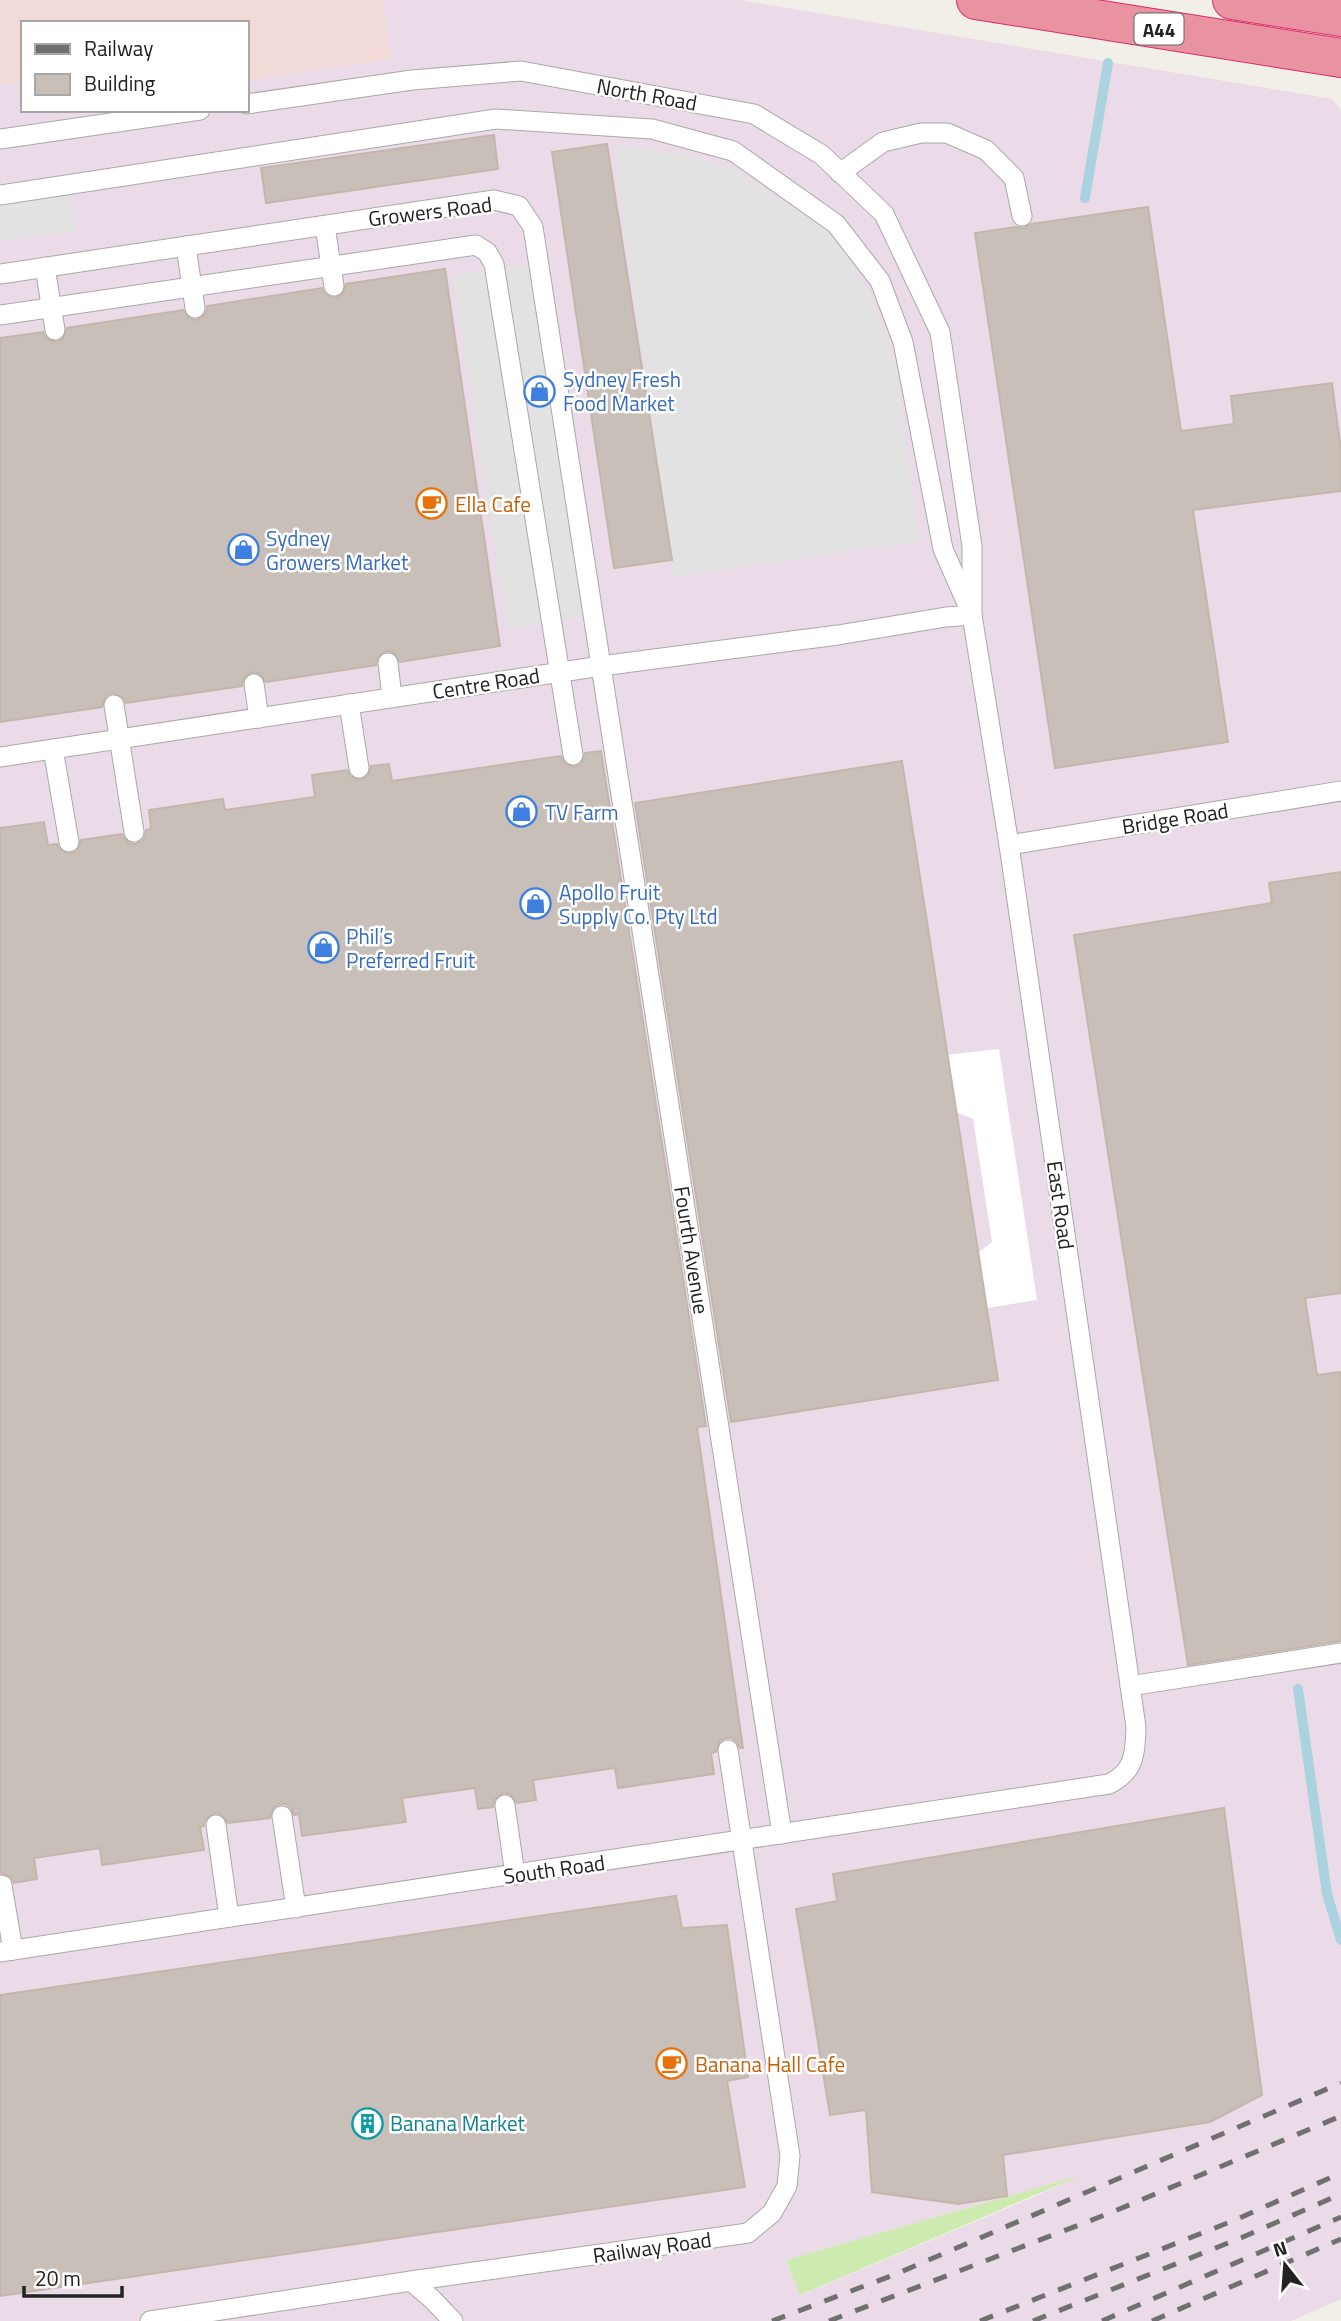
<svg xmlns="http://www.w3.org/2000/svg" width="1341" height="2321" font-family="'Titillium Web',sans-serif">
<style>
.commercial{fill:#f2dad9}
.industrial{fill:#ebdbe8;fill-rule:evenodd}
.grass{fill:#cdebb0}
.parking{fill:#e2e2e2}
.pier{fill:#fff}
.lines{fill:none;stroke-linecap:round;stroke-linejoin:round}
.stream{stroke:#aad3df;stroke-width:10}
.building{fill:#c7bfb8;stroke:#c4b6ab;stroke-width:2}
.lane-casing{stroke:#a9a9a9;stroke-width:21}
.highway-casing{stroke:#dc2a67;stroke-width:40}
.lane{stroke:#fff;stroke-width:19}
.highway{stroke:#e892a2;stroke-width:38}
.rail{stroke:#707070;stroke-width:5;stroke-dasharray:14 14;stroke-linecap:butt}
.labels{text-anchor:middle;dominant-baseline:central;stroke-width:5;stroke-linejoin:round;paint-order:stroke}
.shield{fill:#fff;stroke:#646464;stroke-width:2}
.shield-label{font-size:19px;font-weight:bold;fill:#222}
.street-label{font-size:21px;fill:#222;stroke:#fff}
.shop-label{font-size:21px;fill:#366cbe;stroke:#fff;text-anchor:start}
.food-label{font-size:21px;fill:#c56008;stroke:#fff;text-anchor:start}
.culture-label{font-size:21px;fill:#0d838f;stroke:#fff;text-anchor:start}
</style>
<rect width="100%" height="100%" fill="#f2efe9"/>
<polygon class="commercial" points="0,0 384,0 391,59 247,81 247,23 23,23 23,81 0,84"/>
<path class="industrial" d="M384,0H740L1332,99L1341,110V2299L1291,2321H0V84L23,81V110H247V81L391,59ZM1076,2177L1034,2197L801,2295L786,2260Z"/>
<polygon class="grass" points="1082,2175 800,2295 786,2260"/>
<g class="parking">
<polygon points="613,144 679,153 736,170 831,234 871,294 896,366 919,541 674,577"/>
<polygon points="70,196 76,231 0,242 0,206"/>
<polygon points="535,262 590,615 507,628 452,275"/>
</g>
<polygon class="pier" points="999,1049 1037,1300 987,1308 978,1253 992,1242 973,1119 956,1112 947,1055"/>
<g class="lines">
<g class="stream">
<polyline points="1085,198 1108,63"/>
<polyline points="1298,1689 1327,1894 1341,1940"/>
</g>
</g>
<g class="building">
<polygon points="494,135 498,169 266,203 261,168"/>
<polygon points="607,144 672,560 614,568 552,152"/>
<polygon points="1148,207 1181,431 1234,424 1231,396 1332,383 1341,450 1341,491 1193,510 1228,742 1055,768 975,233 1016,227 1024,228 1031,224"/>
<polygon points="445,269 500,646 400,662 393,652 386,651 377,658 376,665 266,682 259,673 252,672 243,679 242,686 126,703 123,697 113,693 106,696 102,707 0,722 0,338 43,332 46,338 56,342 63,339 67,328 183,310 190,319 197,320 206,313 207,306 322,288 325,294 335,298 342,295 346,284"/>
<polygon points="601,751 706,1426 697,1427 743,1748 740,1748 737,1742 732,1738 725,1738 720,1741 716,1752 711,1753 714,1774 618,1788 615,1768 533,1780 536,1800 517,1803 510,1794 503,1793 494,1800 493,1807 478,1809 475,1788 402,1798 406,1822 302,1836 299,1814 294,1815 291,1808 286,1804 279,1804 274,1807 270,1818 228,1823 221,1814 214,1813 205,1820 204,1826 200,1827 204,1850 102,1865 100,1848 34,1858 37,1879 14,1883 11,1877 0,1873 0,828 44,822 48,845 57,844 60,850 70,854 77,851 81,840 122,834 129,843 135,844 141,842 145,837 146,830 151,829 149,810 223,799 225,810 315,797 312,775 347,770 350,776 360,780 367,777 371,766 389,764 392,781 561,756 564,763 574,767 581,764 585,753"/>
<polygon points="902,761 998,1380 731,1422 635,803"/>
<polygon points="1341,872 1341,1293 1305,1298 1317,1375 1341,1372 1341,1641 1188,1665 1074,935 1272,903 1269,883"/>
<polygon points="1224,1808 1262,2095 1210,2122 1003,2155 1007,2196 959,2204 872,2192 866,2110 830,2115 796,1909 837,1901 833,1874"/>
<polygon points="676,1896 682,1928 727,1925 748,2077 727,2081 745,2187 0,2296 0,1995"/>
</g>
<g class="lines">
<defs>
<g id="lane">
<polyline points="0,139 200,110"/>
<polyline points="840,173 883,142 921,133 947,133 986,150 1014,178 1022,216"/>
<polyline points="0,195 496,119 652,129 733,151 836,224 880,281 903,342 943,549 969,608"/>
<polyline points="325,226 334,286"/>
<polyline points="186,246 195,308"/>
<polyline points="45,267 55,330"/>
<polyline points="0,274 494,200 519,206 533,227 782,1834"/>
<polyline points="0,315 476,245 487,252 494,264 573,755"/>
<polyline points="388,663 392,697"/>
<polyline points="254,684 259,718"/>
<polyline points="349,704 359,768"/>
<polyline points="114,705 134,832"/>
<polyline points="53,749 69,842"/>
<polyline points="0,757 601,666 838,635 946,617 972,615"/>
<polyline points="1009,845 1341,791"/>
<polyline points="1130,1686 1341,1653"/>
<polyline points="505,1805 515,1875"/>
<polyline points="282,1816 296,1908"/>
<polyline points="216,1825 229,1917"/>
<polyline points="2,1885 13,1950"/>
<path d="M0,1952L1109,1784C1135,1771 1135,1754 1136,1727L1009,845L972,615V546L940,332L884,214L822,155L754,114L521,71L412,80L247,104"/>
<polyline points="411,2281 432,2299 453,2321"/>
<polyline points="150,2321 411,2281 748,2233 772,2213 787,2186 790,2156 728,1750"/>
</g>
<g id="highway">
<polyline points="976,0 1341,58"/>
<polyline points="1232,0 1341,17"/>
</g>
</defs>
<use href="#lane" class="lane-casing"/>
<use href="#highway" class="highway-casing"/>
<use href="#lane" class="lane"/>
<use href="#highway" class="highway"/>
<g class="rail">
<polyline points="772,2321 896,2274 1341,2083"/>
<polyline points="829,2321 1110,2213 1341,2116"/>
<polyline points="980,2321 1235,2220 1341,2173"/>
<polyline points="1033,2321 1243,2237 1341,2194"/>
<polyline points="1102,2321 1341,2217"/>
<polyline points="1152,2321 1341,2239"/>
</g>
</g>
<defs>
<symbol id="shop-ring" viewBox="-11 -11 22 22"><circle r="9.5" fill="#fff" stroke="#3f7fe0" stroke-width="1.5"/><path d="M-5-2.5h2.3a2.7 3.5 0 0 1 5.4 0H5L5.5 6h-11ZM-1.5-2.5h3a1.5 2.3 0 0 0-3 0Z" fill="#3f7fe0"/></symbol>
<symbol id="cafe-ring" viewBox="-11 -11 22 22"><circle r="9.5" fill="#fff" stroke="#e8710a" stroke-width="1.5"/><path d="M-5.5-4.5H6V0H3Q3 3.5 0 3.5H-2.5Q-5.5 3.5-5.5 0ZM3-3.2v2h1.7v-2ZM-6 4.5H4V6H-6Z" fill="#e8710a"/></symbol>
<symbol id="building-ring" viewBox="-11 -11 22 22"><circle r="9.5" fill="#fff" stroke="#0f9aa8" stroke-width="1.5"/><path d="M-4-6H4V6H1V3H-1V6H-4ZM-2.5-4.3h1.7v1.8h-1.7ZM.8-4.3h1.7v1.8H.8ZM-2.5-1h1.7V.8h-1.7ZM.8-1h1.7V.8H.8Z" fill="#0f9aa8"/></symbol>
</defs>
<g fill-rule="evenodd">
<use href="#shop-ring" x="522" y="374" width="35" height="35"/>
<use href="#cafe-ring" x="414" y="486" width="35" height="35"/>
<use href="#shop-ring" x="226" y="532" width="35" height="35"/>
<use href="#shop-ring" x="504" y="794" width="35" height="35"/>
<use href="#shop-ring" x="518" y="886" width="35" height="35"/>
<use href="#shop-ring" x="306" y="930" width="35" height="35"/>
<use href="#cafe-ring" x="654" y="2046" width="35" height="35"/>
<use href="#building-ring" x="350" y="2106" width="35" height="35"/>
</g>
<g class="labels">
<rect class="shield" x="1134.5" y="13.5" width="49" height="31" rx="5"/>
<g class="shield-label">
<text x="1159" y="29">A44</text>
</g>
<g class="street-label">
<text transform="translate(647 94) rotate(10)">North Road</text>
<text transform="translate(430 211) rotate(-7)">Growers Road</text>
<text transform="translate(486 683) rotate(-9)">Centre Road</text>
<text transform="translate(1175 818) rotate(-9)">Bridge Road</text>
<text transform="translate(1061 1205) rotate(82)">East Road</text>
<text transform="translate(692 1250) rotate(81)">Fourth Avenue</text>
<text transform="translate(554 1869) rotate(-8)">South Road</text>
<text transform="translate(652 2247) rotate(-8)">Railway Road</text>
</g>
<g class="shop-label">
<text x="563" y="379">Sydney Fresh<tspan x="563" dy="24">Food Market</tspan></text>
<text x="266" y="538">Sydney<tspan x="266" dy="24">Growers Market</tspan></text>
<text x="545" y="812">TV Farm</text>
<text x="559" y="892">Apollo Fruit<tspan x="559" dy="24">Supply Co. Pty Ltd</tspan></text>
<text x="346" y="936">Phil’s<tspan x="346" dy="24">Preferred Fruit</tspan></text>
</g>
<g class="food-label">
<text x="455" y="504">Ella Cafe</text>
<text x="695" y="2064">Banana Hall Cafe</text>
</g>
<g class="culture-label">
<text x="390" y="2123">Banana Market</text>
</g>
</g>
<rect x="21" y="21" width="228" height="91" fill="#ffffff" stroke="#a7a7a7" stroke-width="2"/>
<rect x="35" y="44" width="35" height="10" fill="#707070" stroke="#a7a7a7" stroke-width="2"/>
<text x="84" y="56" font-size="21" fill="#222222">Railway</text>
<rect x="35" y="74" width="35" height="21" fill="#c7bfb8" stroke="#a7a7a7" stroke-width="2"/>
<text x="84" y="91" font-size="21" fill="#222222">Building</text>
<g transform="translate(1285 2265) rotate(343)" stroke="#ffffff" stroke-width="5" paint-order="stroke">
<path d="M0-5L12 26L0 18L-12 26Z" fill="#222222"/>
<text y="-10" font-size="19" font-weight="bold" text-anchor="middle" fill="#222222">N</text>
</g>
<path d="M24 2286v10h98v-10" fill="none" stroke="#222222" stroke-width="3.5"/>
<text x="35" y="2286" font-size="21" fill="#222222" stroke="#ffffff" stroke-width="5" paint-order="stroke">20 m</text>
</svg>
